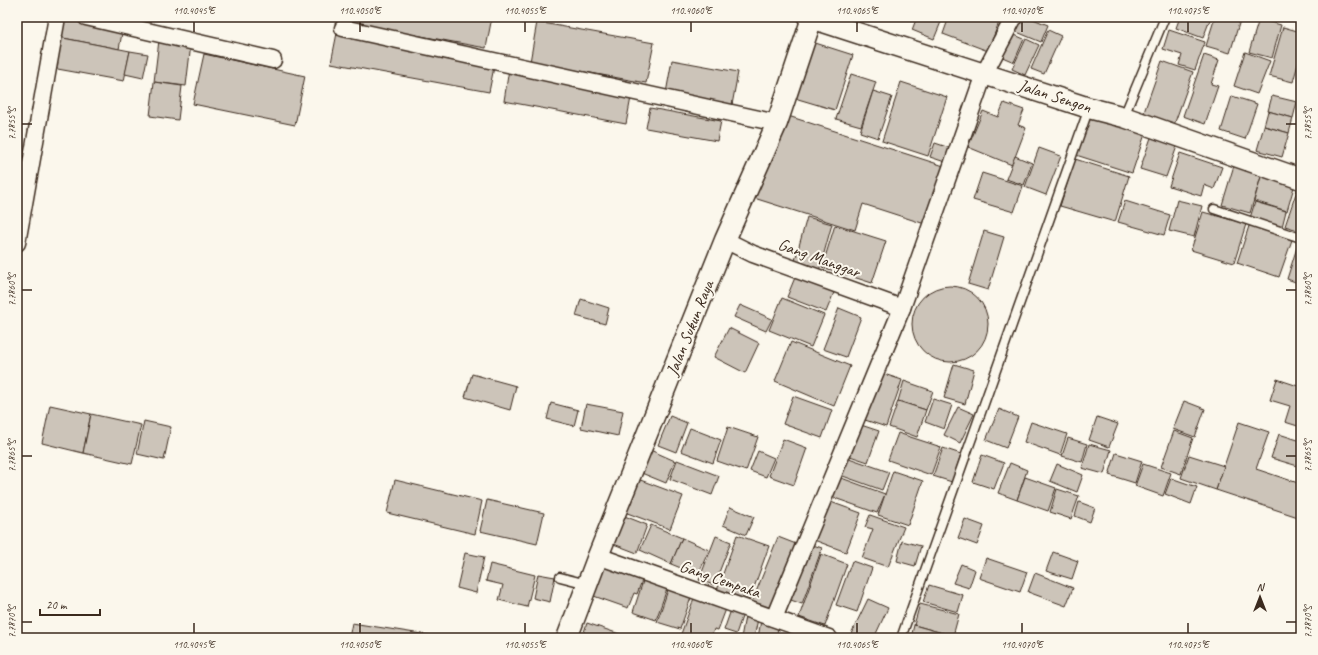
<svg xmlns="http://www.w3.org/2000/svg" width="1318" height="655" font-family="Caveat,sans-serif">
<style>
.building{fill:#ccc4b9;stroke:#3b2a1e}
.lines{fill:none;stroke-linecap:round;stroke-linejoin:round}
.service-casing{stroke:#3b2a1e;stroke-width:11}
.minor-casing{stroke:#3b2a1e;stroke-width:19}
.tertiary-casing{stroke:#3b2a1e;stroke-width:23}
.service{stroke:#fbf7ec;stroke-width:8}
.minor{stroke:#fbf7ec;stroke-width:16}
.tertiary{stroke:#fbf7ec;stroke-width:20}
.ticks{fill:none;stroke:#3b2a1e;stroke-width:1.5}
.labels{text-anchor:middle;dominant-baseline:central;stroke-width:4;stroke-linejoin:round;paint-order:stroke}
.street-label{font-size:17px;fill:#3b2a1e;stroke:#fbf7ec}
.neatline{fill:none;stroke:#3b2a1e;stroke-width:1.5}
.ticks-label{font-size:10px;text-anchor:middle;fill:#3b2a1e}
</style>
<rect width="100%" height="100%" fill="#fbf7ec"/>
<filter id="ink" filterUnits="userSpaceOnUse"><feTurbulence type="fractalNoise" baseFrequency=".025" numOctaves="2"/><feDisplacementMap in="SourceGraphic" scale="8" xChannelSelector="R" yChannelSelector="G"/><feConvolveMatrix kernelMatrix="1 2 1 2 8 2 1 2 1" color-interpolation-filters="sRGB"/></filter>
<g filter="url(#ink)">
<g class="building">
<polygon points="62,17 123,28 119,49 58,37"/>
<polygon points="340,17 492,17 486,48 339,21"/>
<polygon points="917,17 943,17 934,39 912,30"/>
<polygon points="949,17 1001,17 988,51 943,34"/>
<polygon points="1017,17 1028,17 1048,25 1041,42 1012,30"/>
<polygon points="1180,17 1211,17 1203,38 1176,28"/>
<polygon points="1215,17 1241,17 1230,53 1206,46"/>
<polygon points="1259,19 1281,25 1272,58 1249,52"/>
<polygon points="537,22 654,43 646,83 530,62"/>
<polygon points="1283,27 1301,32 1301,53 1293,82 1269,76"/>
<polygon points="1048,30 1061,36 1044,74 1031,69"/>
<polygon points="1169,30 1205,42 1195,70 1179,65 1182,55 1163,49"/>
<polygon points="337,33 495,62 489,92 331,63"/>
<polygon points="1010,33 1024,39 1014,62 1000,56"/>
<polygon points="58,37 130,51 124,81 52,68"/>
<polygon points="1026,39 1039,45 1025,75 1012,69"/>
<polygon points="159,40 191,44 186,86 154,82"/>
<polygon points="806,40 853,55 835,110 788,96"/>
<polygon points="130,51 148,54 143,78 125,74"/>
<polygon points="1245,52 1270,61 1257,94 1234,86"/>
<polygon points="204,54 305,76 295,125 193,104"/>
<polygon points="1204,55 1219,60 1211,84 1218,86 1205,124 1183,116"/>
<polygon points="672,60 738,72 732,105 666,93"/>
<polygon points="1162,61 1193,72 1174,125 1143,115"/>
<polygon points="509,69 632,92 626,124 504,101"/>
<polygon points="851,74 876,82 861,126 836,119"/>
<polygon points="154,82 182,86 178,120 150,116"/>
<polygon points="901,82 947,97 928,156 882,141"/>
<polygon points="873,91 892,97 878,138 860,132"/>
<polygon points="1232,96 1257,104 1245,139 1221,131"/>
<polygon points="1272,96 1297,102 1293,118 1268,111"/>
<polygon points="1004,103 1024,110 1018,125 1026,128 1012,165 968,147 983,111 998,117"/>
<polygon points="650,108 721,121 717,141 646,128"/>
<polygon points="1268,111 1293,118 1289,133 1264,126"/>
<polygon points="1090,113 1146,131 1132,173 1076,155"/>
<polygon points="782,114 947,167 928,225 863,204 855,230 754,198"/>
<polygon points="1264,126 1289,133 1282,157 1257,150"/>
<polygon points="1154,129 1180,138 1166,177 1140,169"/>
<polygon points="935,143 956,150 951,164 930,157"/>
<polygon points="1039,148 1061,156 1046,195 1025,187"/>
<polygon points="1180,153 1222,167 1214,189 1204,185 1201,196 1169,186"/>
<polygon points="1015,156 1032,163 1024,185 1006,179"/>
<polygon points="1075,159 1129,176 1115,222 1060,206"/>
<polygon points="1235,162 1263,170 1250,213 1222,205"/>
<polygon points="1263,170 1296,180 1287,211 1254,201"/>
<polygon points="982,173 1023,186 1014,212 973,200"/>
<polygon points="1300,181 1301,181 1301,231 1285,226"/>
<polygon points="1177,200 1202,206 1194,237 1169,231"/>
<polygon points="1125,201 1170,215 1164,235 1118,222"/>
<polygon points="1255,202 1286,211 1282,227 1250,218"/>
<polygon points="1203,212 1246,224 1234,263 1191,250"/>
<polygon points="807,217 832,224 819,271 794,264"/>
<polygon points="1250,223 1293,237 1279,277 1237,263"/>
<polygon points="835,225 886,241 872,283 822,267"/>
<polygon points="984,231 1004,237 988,290 968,284"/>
<polygon points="1299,241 1301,241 1301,284 1287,279"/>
<polygon points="796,275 835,290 826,312 787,297"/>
<circle cx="950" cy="324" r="38"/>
<polygon points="782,298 824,315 811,347 769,330"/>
<polygon points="581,299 609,308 605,324 576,316"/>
<polygon points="740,305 772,319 766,331 734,317"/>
<polygon points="839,308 861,317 846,357 823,349"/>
<polygon points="729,328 759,343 745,373 714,357"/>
<polygon points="791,342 850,366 834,406 775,381"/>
<polygon points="954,364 974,370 965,404 944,398"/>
<polygon points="878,372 902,380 886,427 862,419"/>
<polygon points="472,374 516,386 510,410 465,397"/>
<polygon points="1277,379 1301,387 1301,427 1285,422 1290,406 1270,400"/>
<polygon points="904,381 933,391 926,410 898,401"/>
<polygon points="793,396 832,410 822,438 783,424"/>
<polygon points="933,399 952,405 944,429 925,422"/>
<polygon points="898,401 926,410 917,437 889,427"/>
<polygon points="1184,401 1205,409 1195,437 1173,429"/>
<polygon points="551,403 578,410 574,426 547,419"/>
<polygon points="586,404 623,411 618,436 581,428"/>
<polygon points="50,405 91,414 83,453 42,443"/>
<polygon points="958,407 974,414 960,443 944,435"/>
<polygon points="999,409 1018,417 1006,448 986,440"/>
<polygon points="91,414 141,425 132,464 83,453"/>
<polygon points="670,416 687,423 676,452 658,445"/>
<polygon points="1097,417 1118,424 1109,447 1089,440"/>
<polygon points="144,421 171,427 164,460 137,454"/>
<polygon points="1031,422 1067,434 1060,455 1024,442"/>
<polygon points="1239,422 1269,432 1256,469 1301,484 1301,518 1216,490"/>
<polygon points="858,424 879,431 868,462 847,455"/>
<polygon points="728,427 758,437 746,471 717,461"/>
<polygon points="690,428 721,440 713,463 681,451"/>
<polygon points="1174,431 1193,438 1181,474 1161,467"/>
<polygon points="898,433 941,447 931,475 888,460"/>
<polygon points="1279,434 1301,441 1301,467 1271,458"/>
<polygon points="1068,438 1087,444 1082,462 1062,456"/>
<polygon points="783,439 807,448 794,485 769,476"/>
<polygon points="1089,444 1111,450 1104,474 1082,468"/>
<polygon points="943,448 961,454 952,482 933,476"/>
<polygon points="648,449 675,461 666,483 639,472"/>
<polygon points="758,451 774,458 766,477 750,471"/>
<polygon points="1116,453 1142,461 1135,483 1109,475"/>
<polygon points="982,455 1004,463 994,489 973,482"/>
<polygon points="1189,455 1224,466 1216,490 1181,478"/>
<polygon points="846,457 889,472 882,490 840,475"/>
<polygon points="677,460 719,476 712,495 670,479"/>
<polygon points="1010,463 1027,470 1017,500 998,493"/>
<polygon points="1057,464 1083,475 1077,492 1050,481"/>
<polygon points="1143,464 1171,473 1163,496 1135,486"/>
<polygon points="893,471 923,481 908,525 878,515"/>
<polygon points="836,476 885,494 877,513 829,496"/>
<polygon points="1025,477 1056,488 1048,511 1017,500"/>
<polygon points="635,478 683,496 670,529 622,511"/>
<polygon points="1171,478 1197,487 1191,504 1165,494"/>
<polygon points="395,480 482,501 475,534 387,513"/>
<polygon points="1057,489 1079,496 1071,519 1050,512"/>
<polygon points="487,500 544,513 537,544 480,531"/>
<polygon points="828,501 861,513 846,552 814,540"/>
<polygon points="1079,502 1095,508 1090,522 1075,516"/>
<polygon points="730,507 754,517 746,535 723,525"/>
<polygon points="622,515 647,525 637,553 611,543"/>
<polygon points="870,515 904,527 888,567 862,558 873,529 865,527"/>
<polygon points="965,519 984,526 977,545 958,538"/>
<polygon points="651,525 682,538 671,564 640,550"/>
<polygon points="737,535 769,546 748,604 716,593"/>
<polygon points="716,536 731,542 714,585 699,580"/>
<polygon points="778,537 796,544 768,614 750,607"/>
<polygon points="682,538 709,550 698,575 671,564"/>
<polygon points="902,541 921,546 915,566 897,561"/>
<polygon points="807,543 822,548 802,604 788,599"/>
<polygon points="1053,552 1078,561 1072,579 1046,571"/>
<polygon points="465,553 484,557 476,593 457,588"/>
<polygon points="821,554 847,564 825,626 799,617"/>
<polygon points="986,558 1027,572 1020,592 979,578"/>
<polygon points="600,560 644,575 637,594 634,593 628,608 588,594"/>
<polygon points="852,561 872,568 857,612 836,605"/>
<polygon points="490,564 535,575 527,607 499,600 503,585 486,581"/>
<polygon points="961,564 975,570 969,588 953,583"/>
<polygon points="1035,573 1073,588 1066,606 1028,592"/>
<polygon points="538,574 555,577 550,602 533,598"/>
<polygon points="645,575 669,583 656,620 633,612"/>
<polygon points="670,584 693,592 680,629 657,622"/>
<polygon points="929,585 963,595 958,612 923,602"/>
<polygon points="694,598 726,609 718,630 714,629 711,638 691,638 681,634"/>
<polygon points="868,599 888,608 874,638 853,638 850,636"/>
<polygon points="920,604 959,614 953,636 914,625"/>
<polygon points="732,607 744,611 736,634 724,630"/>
<polygon points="746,611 759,614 754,638 741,638"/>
<polygon points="761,620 779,624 776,638 758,638"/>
<polygon points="352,623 434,636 433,638 349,638"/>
<polygon points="587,623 631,638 582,638"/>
<polygon points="914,625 953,636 952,638 911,638"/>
</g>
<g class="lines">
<defs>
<g id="service">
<polyline points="1124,116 1165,17"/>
<polyline points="1214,209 1301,238"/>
<polyline points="560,577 587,584"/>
<polyline points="901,638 1089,108"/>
</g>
<g id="minor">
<polyline points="86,17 273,60"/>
<polyline points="343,28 777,123"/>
<polyline points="725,240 753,254 902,308"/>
<polyline points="17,243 57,17"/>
<polyline points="598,556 829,638"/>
<polyline points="774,618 902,308 984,74 1014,17"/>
</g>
<g id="tertiary">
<polyline points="808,17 1089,108 1124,117 1301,179"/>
<polyline points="567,638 598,556 725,240 777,123 812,18"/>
</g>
</defs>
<use href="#service" class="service-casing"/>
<use href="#minor" class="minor-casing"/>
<use href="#tertiary" class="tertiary-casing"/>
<use href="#service" class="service"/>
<use href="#minor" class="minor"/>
<use href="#tertiary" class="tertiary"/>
</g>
</g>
<path class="ticks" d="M194,22V32M360,22V32M525,22V32M691,22V32M857,22V32M1022,22V32M1188,22V32M22,124H32M1286,124H1296M22,290H32M1286,290H1296M22,456H32M1286,456H1296M22,622H32M1286,622H1296M194,623V633M360,623V633M525,623V633M691,623V633M857,623V633M1022,623V633M1188,623V633"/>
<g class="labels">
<g class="street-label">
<text transform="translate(1055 96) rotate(18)">Jalan Sengon</text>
<text transform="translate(819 258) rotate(20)">Gang Manggar</text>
<text transform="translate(690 328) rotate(-68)">Jalan Sukun Raya</text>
<text transform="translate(720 579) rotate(19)">Gang Cempaka</text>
</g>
</g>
<rect width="1318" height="655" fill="none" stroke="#fbf7ec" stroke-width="44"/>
<g transform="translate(1260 597)" stroke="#fbf7ec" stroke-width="3" paint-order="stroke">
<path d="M0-3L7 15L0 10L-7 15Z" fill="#3b2a1e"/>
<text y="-6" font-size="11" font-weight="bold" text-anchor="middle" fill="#3b2a1e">N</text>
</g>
<path d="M40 609v6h60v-6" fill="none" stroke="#3b2a1e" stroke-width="2"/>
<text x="46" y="609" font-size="12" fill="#3b2a1e" stroke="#fbf7ec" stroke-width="3" paint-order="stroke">20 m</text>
<rect x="22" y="22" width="1274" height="611" class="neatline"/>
<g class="ticks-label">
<text x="194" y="14">110.4045°E</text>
<text x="360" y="14">110.4050°E</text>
<text x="525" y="14">110.4055°E</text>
<text x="691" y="14">110.4060°E</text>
<text x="857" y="14">110.4065°E</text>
<text x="1022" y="14">110.4070°E</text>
<text x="1188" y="14">110.4075°E</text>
<text transform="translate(11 124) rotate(-90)" y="4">7.7855°S</text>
<text transform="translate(1307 124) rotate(-90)" y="4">7.7855°S</text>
<text transform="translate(11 290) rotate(-90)" y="4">7.7860°S</text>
<text transform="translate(1307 290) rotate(-90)" y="4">7.7860°S</text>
<text transform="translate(11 456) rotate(-90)" y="4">7.7865°S</text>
<text transform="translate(1307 456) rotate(-90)" y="4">7.7865°S</text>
<text transform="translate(11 622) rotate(-90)" y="4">7.7870°S</text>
<text transform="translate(1307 622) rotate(-90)" y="4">7.7870°S</text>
<text x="194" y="648">110.4045°E</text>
<text x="360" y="648">110.4050°E</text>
<text x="525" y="648">110.4055°E</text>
<text x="691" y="648">110.4060°E</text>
<text x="857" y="648">110.4065°E</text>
<text x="1022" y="648">110.4070°E</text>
<text x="1188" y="648">110.4075°E</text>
</g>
</svg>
